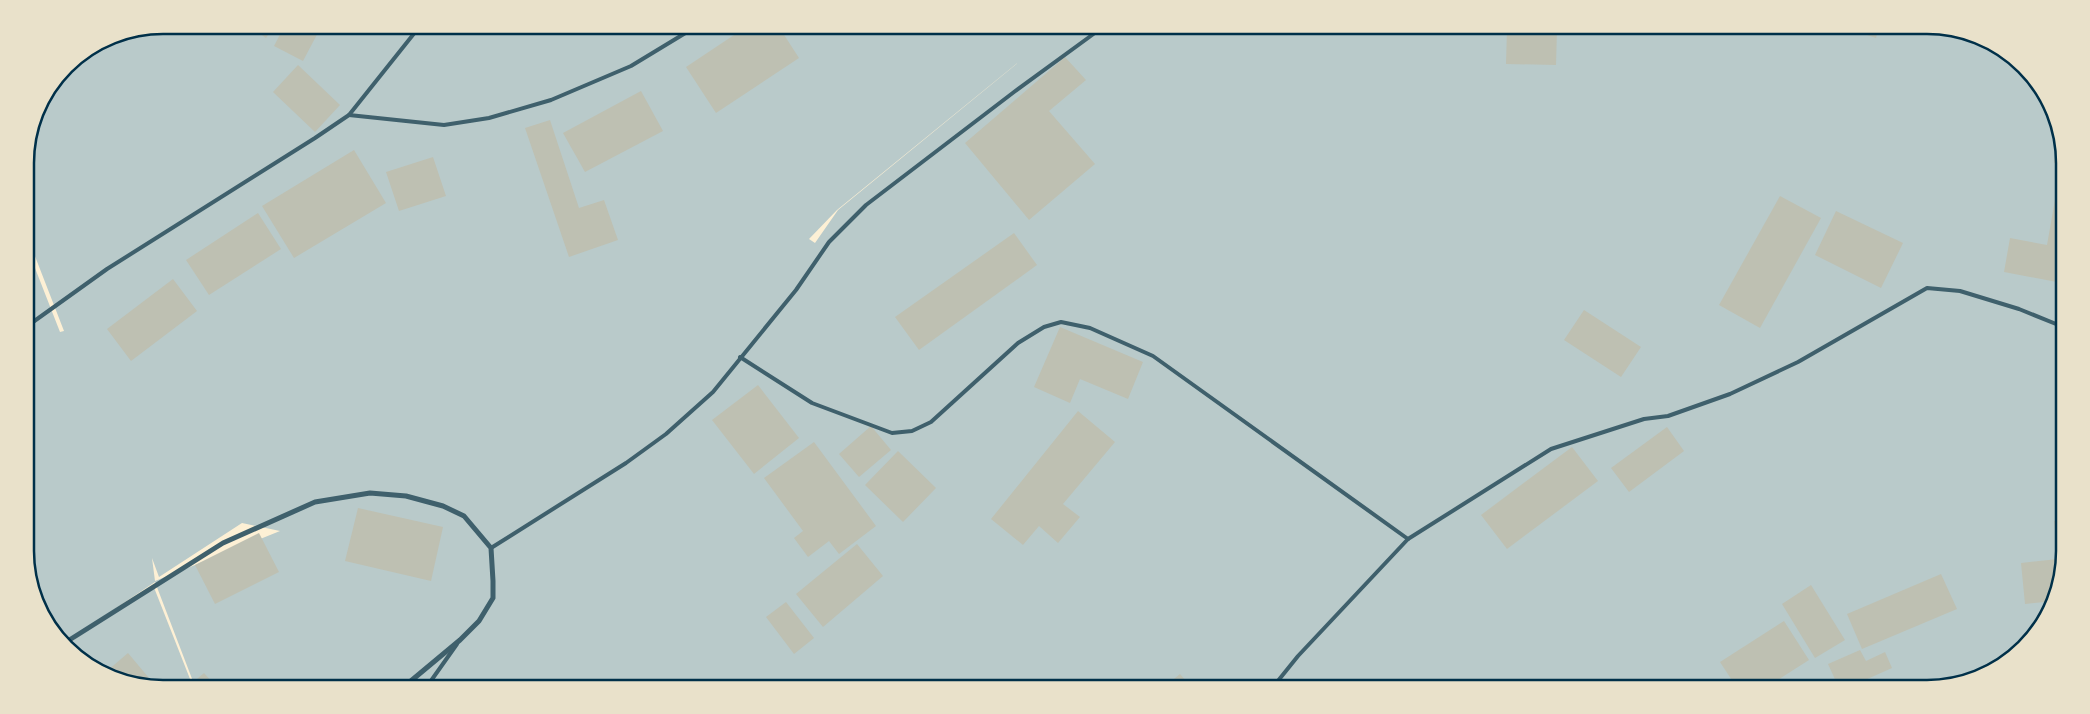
<svg xmlns="http://www.w3.org/2000/svg" width="2090" height="714" font-family="Montserrat,sans-serif">
<style>
.green{fill:#b9caca;fill-rule:evenodd}
.building{fill:#bec0b2}
.lines{fill:none;stroke-linecap:round;stroke-linejoin:round}
.service{stroke:#3f606c;stroke-width:4}
.minor{stroke:#3f606c;stroke-width:5}
.rim{fill:none;stroke:#003049;stroke-width:2.5}
</style>
<rect width="100%" height="100%" fill="#fdf0d5"/>
<g class="green">
<path d="M163,25L1963,30L2031,72L2062,136L2060,587L2042,628L2011,660L1936,689L194,684L155,582L62,644L28,578L26,245L60,332L64,331L26,233L25,154L36,110L66,65L110,35ZM1031,52L838,210L815,243L809,239L837,210ZM242,523L280,531L155,581L152,558L159,577Z"/>
<polygon points="153,585 192,684 127,684 65,646"/>
</g>
<g class="building">
<polygon points="247,25 275,25 266,38"/>
<polygon points="285,25 322,25 303,61 274,46"/>
<polygon points="746,27 779,27 799,58 716,113 686,67"/>
<polygon points="1507,29 1557,29 1556,65 1506,64"/>
<polygon points="1849,29 1878,30 1876,38"/>
<polygon points="1065,57 1086,80 1049,111 1095,164 1029,220 965,143"/>
<polygon points="298,65 340,105 315,132 273,92"/>
<polygon points="641,91 663,131 585,172 563,133"/>
<polygon points="550,120 579,208 604,200 618,240 569,257 525,128"/>
<polygon points="2059,130 2062,136 2062,165 2054,163"/>
<polygon points="354,150 386,203 294,258 262,206"/>
<polygon points="433,157 446,196 399,211 386,172"/>
<polygon points="2060,171 2062,171 2062,283 2004,272 2010,238 2047,245"/>
<polygon points="1780,196 1821,218 1760,328 1719,305"/>
<polygon points="1836,211 1903,243 1881,288 1815,255"/>
<polygon points="258,213 281,249 209,295 186,260"/>
<polygon points="1014,233 1037,265 919,350 895,317"/>
<polygon points="173,279 197,311 131,361 107,329"/>
<polygon points="1584,310 1641,347 1621,377 1564,340"/>
<polygon points="1060,327 1143,362 1128,399 1080,379 1070,403 1034,387"/>
<polygon points="758,385 799,438 754,474 712,420"/>
<polygon points="1078,411 1115,442 1063,504 1080,517 1058,543 1039,526 1023,545 991,519"/>
<polygon points="871,426 891,450 859,477 839,454"/>
<polygon points="1667,427 1684,451 1629,492 1611,468"/>
<polygon points="814,442 876,526 839,554 829,541 808,557 794,538 803,531 764,478"/>
<polygon points="1572,447 1598,481 1507,549 1481,515"/>
<polygon points="898,451 936,488 903,522 865,485"/>
<polygon points="358,508 443,527 431,581 345,561"/>
<polygon points="2061,520 2060,587 2054,601 2025,604 2021,563 2058,559 2054,521"/>
<polygon points="259,533 279,572 215,604 195,565"/>
<polygon points="857,544 883,576 823,627 796,594"/>
<polygon points="1941,574 1957,609 1862,649 1847,614"/>
<polygon points="1811,585 1845,640 1815,658 1782,604"/>
<polygon points="786,602 814,638 794,654 766,617"/>
<polygon points="1784,621 1809,660 1765,688 1737,688 1720,662"/>
<polygon points="1860,650 1866,661 1885,652 1892,668 1847,688 1839,688 1828,664"/>
<polygon points="128,653 154,684 127,684 107,671"/>
<polygon points="204,673 214,684 191,684"/>
<polygon points="1180,674 1191,687 1164,687"/>
<polygon points="1717,680 1723,688 1706,688"/>
</g>
<g class="lines">
<g class="service">
<polyline points="349,115 444,125 489,118 551,100 631,66 697,26"/>
<polyline points="26,327 107,269 315,138 349,115 420,26"/>
<polyline points="740,357 812,403 892,433 912,431 931,422 1018,343 1044,327 1061,322 1090,328 1153,356 1408,539"/>
<polyline points="491,548 626,463 666,434 713,392 796,290 829,242 866,205 1014,92 1103,27"/>
<polyline points="428,685 457,644"/>
<polyline points="1273,687 1298,656 1408,539 1551,449 1644,419 1668,416 1730,394 1798,362 1927,288 1960,291 2019,309 2061,326"/>
<polyline points="1934,689 2015,657"/>
</g>
<polyline class="minor" points="63,644 223,543 315,502 370,493 406,496 443,506 464,516 491,548 493,581 493,598 479,621 460,640 406,685"/>
</g>
<path d="M0 0H2090V714H0ZM163 34H1927A129 129 0 0 1 2056 163V551A129 129 0 0 1 1927 680H163A129 129 0 0 1 34 551V163A129 129 0 0 1 163 34Z" fill="#e9e1ca" fill-rule="evenodd"/>
<path class="rim" d="M163 34H1927A129 129 0 0 1 2056 163V551A129 129 0 0 1 1927 680H163A129 129 0 0 1 34 551V163A129 129 0 0 1 163 34Z"/>
</svg>
